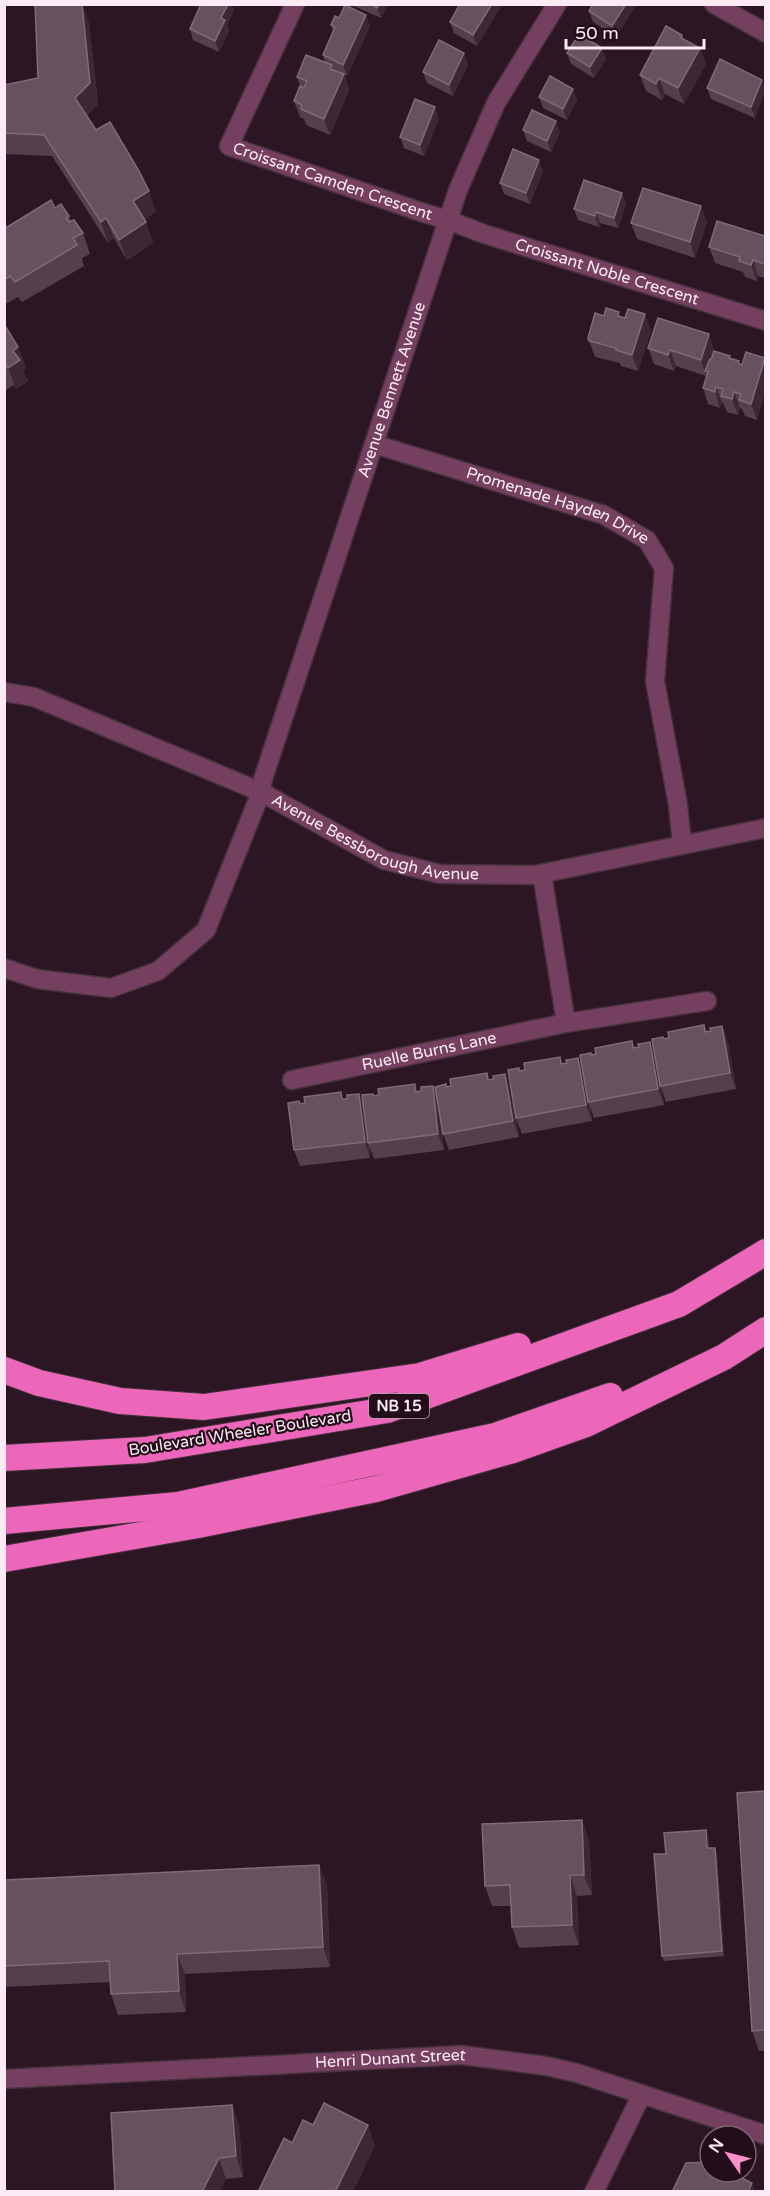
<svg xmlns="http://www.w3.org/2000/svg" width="770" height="2196" font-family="'Varela Round',sans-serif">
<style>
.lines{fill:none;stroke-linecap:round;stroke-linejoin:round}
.minor-casing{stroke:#45303c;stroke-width:21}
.highway-casing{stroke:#45303c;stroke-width:28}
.minor{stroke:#75405f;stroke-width:18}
.highway{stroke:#ec67b9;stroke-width:26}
.wall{fill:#563f4d}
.shaded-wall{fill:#3e2734}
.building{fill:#68515f;stroke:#7f6a76;stroke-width:1.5}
.labels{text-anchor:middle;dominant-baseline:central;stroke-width:4.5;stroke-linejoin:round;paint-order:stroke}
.shield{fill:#220d19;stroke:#bba8b2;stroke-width:1.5}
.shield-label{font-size:15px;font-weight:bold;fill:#fcebf4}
.street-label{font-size:16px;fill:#fcebf4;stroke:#220d19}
</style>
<rect width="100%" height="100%" fill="#2c1623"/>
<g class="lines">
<defs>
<g id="minor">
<path id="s1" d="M295,4L229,146L424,213L448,220L484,234L766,321"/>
<polyline points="714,4 766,33"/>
<path id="s2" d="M374,444L604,515L647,540L664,568L655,681L678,805L682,844"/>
<path id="s3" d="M4,692L34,697L261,792L384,860L440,874L535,875L766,828"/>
<polyline points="542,874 566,1023"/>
<path id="s4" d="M4,968L37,979L111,988L158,971L206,930L261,792L263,779L458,190L496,103L557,4"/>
<path id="s5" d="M292,1080L566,1023L707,1001"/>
<path id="s6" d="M4,2079L462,2055L546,2066L577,2073L766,2135"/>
<polyline points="594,2192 642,2094"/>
</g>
<g id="highway">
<polyline points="4,1370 39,1383 120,1401 204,1407 420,1376 518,1346"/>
<polyline points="4,1458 145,1450 387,1410 679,1304 766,1252"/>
<polyline points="4,1521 178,1505 495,1436 610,1396"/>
<polyline points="4,1559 198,1525 376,1489 513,1450 586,1424 724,1357 766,1330"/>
</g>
</defs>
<use href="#minor" class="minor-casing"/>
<use href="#highway" class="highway-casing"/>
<use href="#minor" class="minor"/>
<use href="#highway" class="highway"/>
</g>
<g class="wall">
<polygon points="354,4 388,4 381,18 354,6"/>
<polygon points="635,7 616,37 593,22 589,11"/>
<polygon points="500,8 477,46 454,33 450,22"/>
<polygon points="234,10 227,25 229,31 219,52 193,40 190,29"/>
<polygon points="339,18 370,26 347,76 333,69 344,74 349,90 330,135 306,125 304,119 300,117 294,101 300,86 297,77 325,63 323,55 333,31 331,25"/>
<polygon points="89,23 98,104 87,115 96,130 156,211 144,220 153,243 127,260 114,238 108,243 52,156 4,154 4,85 38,78"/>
<polygon points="682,35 684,39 700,48 706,64 684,104 665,94 662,100 646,91 640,75"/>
<polygon points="567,53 606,59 594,78 571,64"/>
<polygon points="468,64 453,96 427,83 423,72"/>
<polygon points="762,80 755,118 711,99 707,88"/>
<polygon points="573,89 577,100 567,120 543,108 539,97"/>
<polygon points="439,118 424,156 404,148 400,137"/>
<polygon points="523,130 560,132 551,152 527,141"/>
<polygon points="543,171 530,204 504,194 500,183"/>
<polygon points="622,193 626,204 618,228 600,223 599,227 578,220 574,209"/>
<polygon points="55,208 69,216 71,221 83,233 90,254 82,258 84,266 22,302 18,297 4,305 4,229"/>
<polygon points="707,222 695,258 637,239 631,223"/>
<polygon points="765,236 765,278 758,276 757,281 745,277 743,272 715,263 709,247"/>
<polygon points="604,316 621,317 651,330 638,371 621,366 620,363 595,357 588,338"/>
<polygon points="4,324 18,347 26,368 23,370 28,381 16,389 14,385 4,391"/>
<polygon points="648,348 714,350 714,351 731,359 739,361 757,420 745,416 742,409 740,408 738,415 727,412 723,403 722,403 720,408 708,404 703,388 706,376 676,366 674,371 654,364"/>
<polygon points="704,1025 707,1032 728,1042 736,1089 666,1102 661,1087 664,1105 594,1118 590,1106 592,1121 522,1134 516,1118 520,1071 525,1070 560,1057 562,1064 567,1063 578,1058 583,1070 592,1055 596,1054 632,1041 634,1048 639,1047 650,1042 655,1057 664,1039"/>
<polygon points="487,1073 489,1080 511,1090 519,1137 449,1150 443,1134 441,1122 444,1150 374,1159 369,1146 370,1158 300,1166 294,1150 300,1104 347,1099 359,1094 364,1107 374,1096 379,1095 415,1084 417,1091 436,1095 447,1087 451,1086"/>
<polygon points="765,1791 765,2051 759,2051 752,2031"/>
<polygon points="582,1820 589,1841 592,1895 577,1896 579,1945 519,1948 512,1927 511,1906 492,1906 485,1886"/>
<polygon points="706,1830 708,1835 709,1848 717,1853 724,1956 664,1961 662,1956 666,1854"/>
<polygon points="319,1865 327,1886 330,1967 185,1974 186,2012 118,2015 111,1994 110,1982 4,1987 4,1880"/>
<polygon points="232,2105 239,2126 243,2177 226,2179 111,2113"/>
</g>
<g class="shaded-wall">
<polygon points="82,4 89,23 98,104 83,119 75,98"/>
<polygon points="228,4 232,4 234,10 227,25 229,31 219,52 215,41 221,18"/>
<polygon points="379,4 388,4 381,18 377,8"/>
<polygon points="492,4 499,4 500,8 477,46 473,35"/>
<polygon points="626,4 634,4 635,7 616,37 612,26"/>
<polygon points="366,15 370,26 347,76 343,65"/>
<polygon points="602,48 606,59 594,78 590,67"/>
<polygon points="700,48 706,64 684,104 678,88"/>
<polygon points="464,53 468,64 453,96 449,85"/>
<polygon points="344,74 349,90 330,135 324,119"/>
<polygon points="659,78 665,94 662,100 656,84"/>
<polygon points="762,80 765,89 765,92 755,118 751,107"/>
<polygon points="573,89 577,100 567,120 563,109"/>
<polygon points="435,107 439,118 424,156 420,145"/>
<polygon points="556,121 560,132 551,152 547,141"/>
<polygon points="539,160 543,171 530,204 526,193"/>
<polygon points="149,191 156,211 141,222 133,201"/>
<polygon points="622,193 626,204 618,228 614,218"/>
<polygon points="701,206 707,222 695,258 690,242"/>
<polygon points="596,212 600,223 599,227 595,216"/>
<polygon points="106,218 114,238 108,243 101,222"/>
<polygon points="146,222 153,243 127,260 119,240"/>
<polygon points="753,260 758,276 757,281 751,265"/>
<polygon points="645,314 651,330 638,371 632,355"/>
<polygon points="709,334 714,350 708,372 705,371 706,376 701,360"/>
<polygon points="18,347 26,368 23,370 28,381 16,389 8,368 13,351"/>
<polygon points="670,350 676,366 674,371 668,355"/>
<polygon points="765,358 765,392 757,420 751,404"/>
<polygon points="716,387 722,403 720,408 715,392"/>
<polygon points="734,392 740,408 738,415 732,399"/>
<polygon points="722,1026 728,1042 736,1089 730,1073"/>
<polygon points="650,1042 656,1058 664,1105 658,1089"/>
<polygon points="578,1058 584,1073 592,1121 586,1105"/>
<polygon points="505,1074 511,1090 519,1137 513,1121"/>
<polygon points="433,1086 439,1102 444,1150 438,1134"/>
<polygon points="359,1094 365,1110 368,1143 370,1158 365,1142"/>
<polygon points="582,1820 589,1841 592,1895 584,1875"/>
<polygon points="706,1830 708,1835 709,1854 707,1848"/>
<polygon points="715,1848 717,1853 724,1956 722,1951"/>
<polygon points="319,1865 327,1886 330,1967 323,1947"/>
<polygon points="570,1875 577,1896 579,1945 572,1925"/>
<polygon points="177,1954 185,1974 186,2012 179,1991"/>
<polygon points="232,2105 239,2126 243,2177 236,2156"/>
<polygon points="368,2125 375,2146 353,2192 335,2192"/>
<polygon points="219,2158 226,2179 220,2192 202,2192"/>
<polygon points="752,2183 755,2192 748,2192"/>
</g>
<g class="building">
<polygon points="35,4 82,4 90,83 75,98 96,130 110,122 139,171 149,191 133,201 146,222 119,240 106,218 101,222 44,135 4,133 4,85 38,78"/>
<polygon points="201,4 228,4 221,18 225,20 215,41 190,29"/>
<polygon points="371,4 379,4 377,8"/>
<polygon points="460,4 492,4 473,35 450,22"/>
<polygon points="593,4 626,4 612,26 589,11"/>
<polygon points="345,5 366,15 343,65 323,55 335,27 331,25 335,16 339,18"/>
<polygon points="666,26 682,35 681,38 700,48 678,88 659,78 656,84 640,75"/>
<polygon points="579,34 602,48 590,67 567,53"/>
<polygon points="439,40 464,53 449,85 423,72"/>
<polygon points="306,55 332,65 330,69 344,74 324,119 301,109 302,105 294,101 300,86 304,88 307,81 297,77"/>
<polygon points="720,59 762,80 751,107 707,88"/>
<polygon points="550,76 573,89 563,109 539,97"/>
<polygon points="415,99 435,107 420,145 400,137"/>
<polygon points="532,110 556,121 547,141 523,130"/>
<polygon points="513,149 539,160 526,193 500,183"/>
<polygon points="584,180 622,193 614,218 596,212 595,216 574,209"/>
<polygon points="643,188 701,206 690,242 631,223"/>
<polygon points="51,200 55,208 61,204 69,216 66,218 69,222 74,220 83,233 73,238 77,245 15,282 10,276 4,280 4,229"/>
<polygon points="717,221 765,236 765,264 753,260 751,265 739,261 740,257 709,247"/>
<polygon points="606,308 619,312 618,316 625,318 628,309 645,314 632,355 616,350 616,348 589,341 588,338 595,313 604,316"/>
<polygon points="658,318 709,334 701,360 670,350 668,355 648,348"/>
<polygon points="4,324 18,347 13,351 20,360 8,368 6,365 4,366"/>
<polygon points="714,351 730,356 729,358 739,361 738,363 742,365 746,352 765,358 751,404 739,400 741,394 734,392 732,399 721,396 723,389 716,387 715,392 703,388 708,372 705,371 710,359 711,360"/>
<polygon points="704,1025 705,1032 711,1031 710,1028 722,1026 730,1073 660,1086 652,1039 663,1037 664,1039 669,1038 668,1032"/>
<polygon points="632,1041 633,1048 639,1047 638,1044 650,1042 658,1089 588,1102 580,1055 591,1053 591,1055 596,1054 595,1048"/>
<polygon points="560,1057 561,1064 567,1063 566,1060 578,1058 586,1105 516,1118 508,1070 519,1068 519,1071 525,1070 524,1063"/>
<polygon points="487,1073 488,1080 494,1079 493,1076 505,1074 513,1121 443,1134 435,1087 446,1084 446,1087 451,1086 450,1079"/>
<polygon points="415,1084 415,1092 421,1091 421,1087 433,1086 438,1134 368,1143 362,1095 373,1094 374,1096 379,1095 378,1089"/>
<polygon points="341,1092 342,1099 347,1099 347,1095 359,1094 365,1142 294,1150 288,1103 299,1101 300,1104 305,1103 304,1097"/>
<polygon points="765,1791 765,2030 752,2031 737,1793"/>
<polygon points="582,1820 584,1875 570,1875 572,1925 512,1927 510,1885 485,1886 482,1824"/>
<polygon points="706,1830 707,1848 715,1848 722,1951 662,1956 654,1854 666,1854 664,1833"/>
<polygon points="319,1865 323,1947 177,1954 179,1991 111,1994 109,1961 4,1966 4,1880"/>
<polygon points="324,2103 368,2125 335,2192 258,2192 284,2138 292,2143 303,2120 313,2125"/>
<polygon points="232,2105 236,2156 219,2158 202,2192 115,2192 111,2113"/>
<polygon points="710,2162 710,2172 730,2172 752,2183 748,2192 672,2192 686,2163"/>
</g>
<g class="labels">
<rect class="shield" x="369" y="1394" width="60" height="24" rx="4.5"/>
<g class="shield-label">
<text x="399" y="1406">NB 15</text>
</g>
<g class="street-label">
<text stroke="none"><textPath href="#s1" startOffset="266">Croissant Camden Crescent</textPath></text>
<text stroke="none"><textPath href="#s1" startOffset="555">Croissant Noble Crescent</textPath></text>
<text stroke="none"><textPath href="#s4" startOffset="794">Avenue Bennett Avenue</textPath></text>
<text stroke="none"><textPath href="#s2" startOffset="194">Promenade Hayden Drive</textPath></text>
<text stroke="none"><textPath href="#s3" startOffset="402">Avenue Bessborough Avenue</textPath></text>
<text stroke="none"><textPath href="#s5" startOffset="140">Ruelle Burns Lane</textPath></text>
<text transform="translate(240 1433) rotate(-9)">Boulevard Wheeler Boulevard</text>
<text stroke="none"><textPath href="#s6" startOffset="387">Henri Dunant Street</textPath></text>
</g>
</g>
<rect width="770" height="2196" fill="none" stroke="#fcebf4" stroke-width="12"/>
<g transform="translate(728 2154) rotate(305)"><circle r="28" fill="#220d19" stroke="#796671" stroke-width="1.5"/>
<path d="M0-4.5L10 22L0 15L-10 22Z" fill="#f890cc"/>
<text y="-9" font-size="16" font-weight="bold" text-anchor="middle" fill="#fcebf4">N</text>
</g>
<path d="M566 39v9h138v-9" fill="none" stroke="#fcebf4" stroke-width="3"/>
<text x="575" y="39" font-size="18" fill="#fcebf4" stroke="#220d19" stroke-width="4.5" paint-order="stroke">50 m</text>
</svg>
